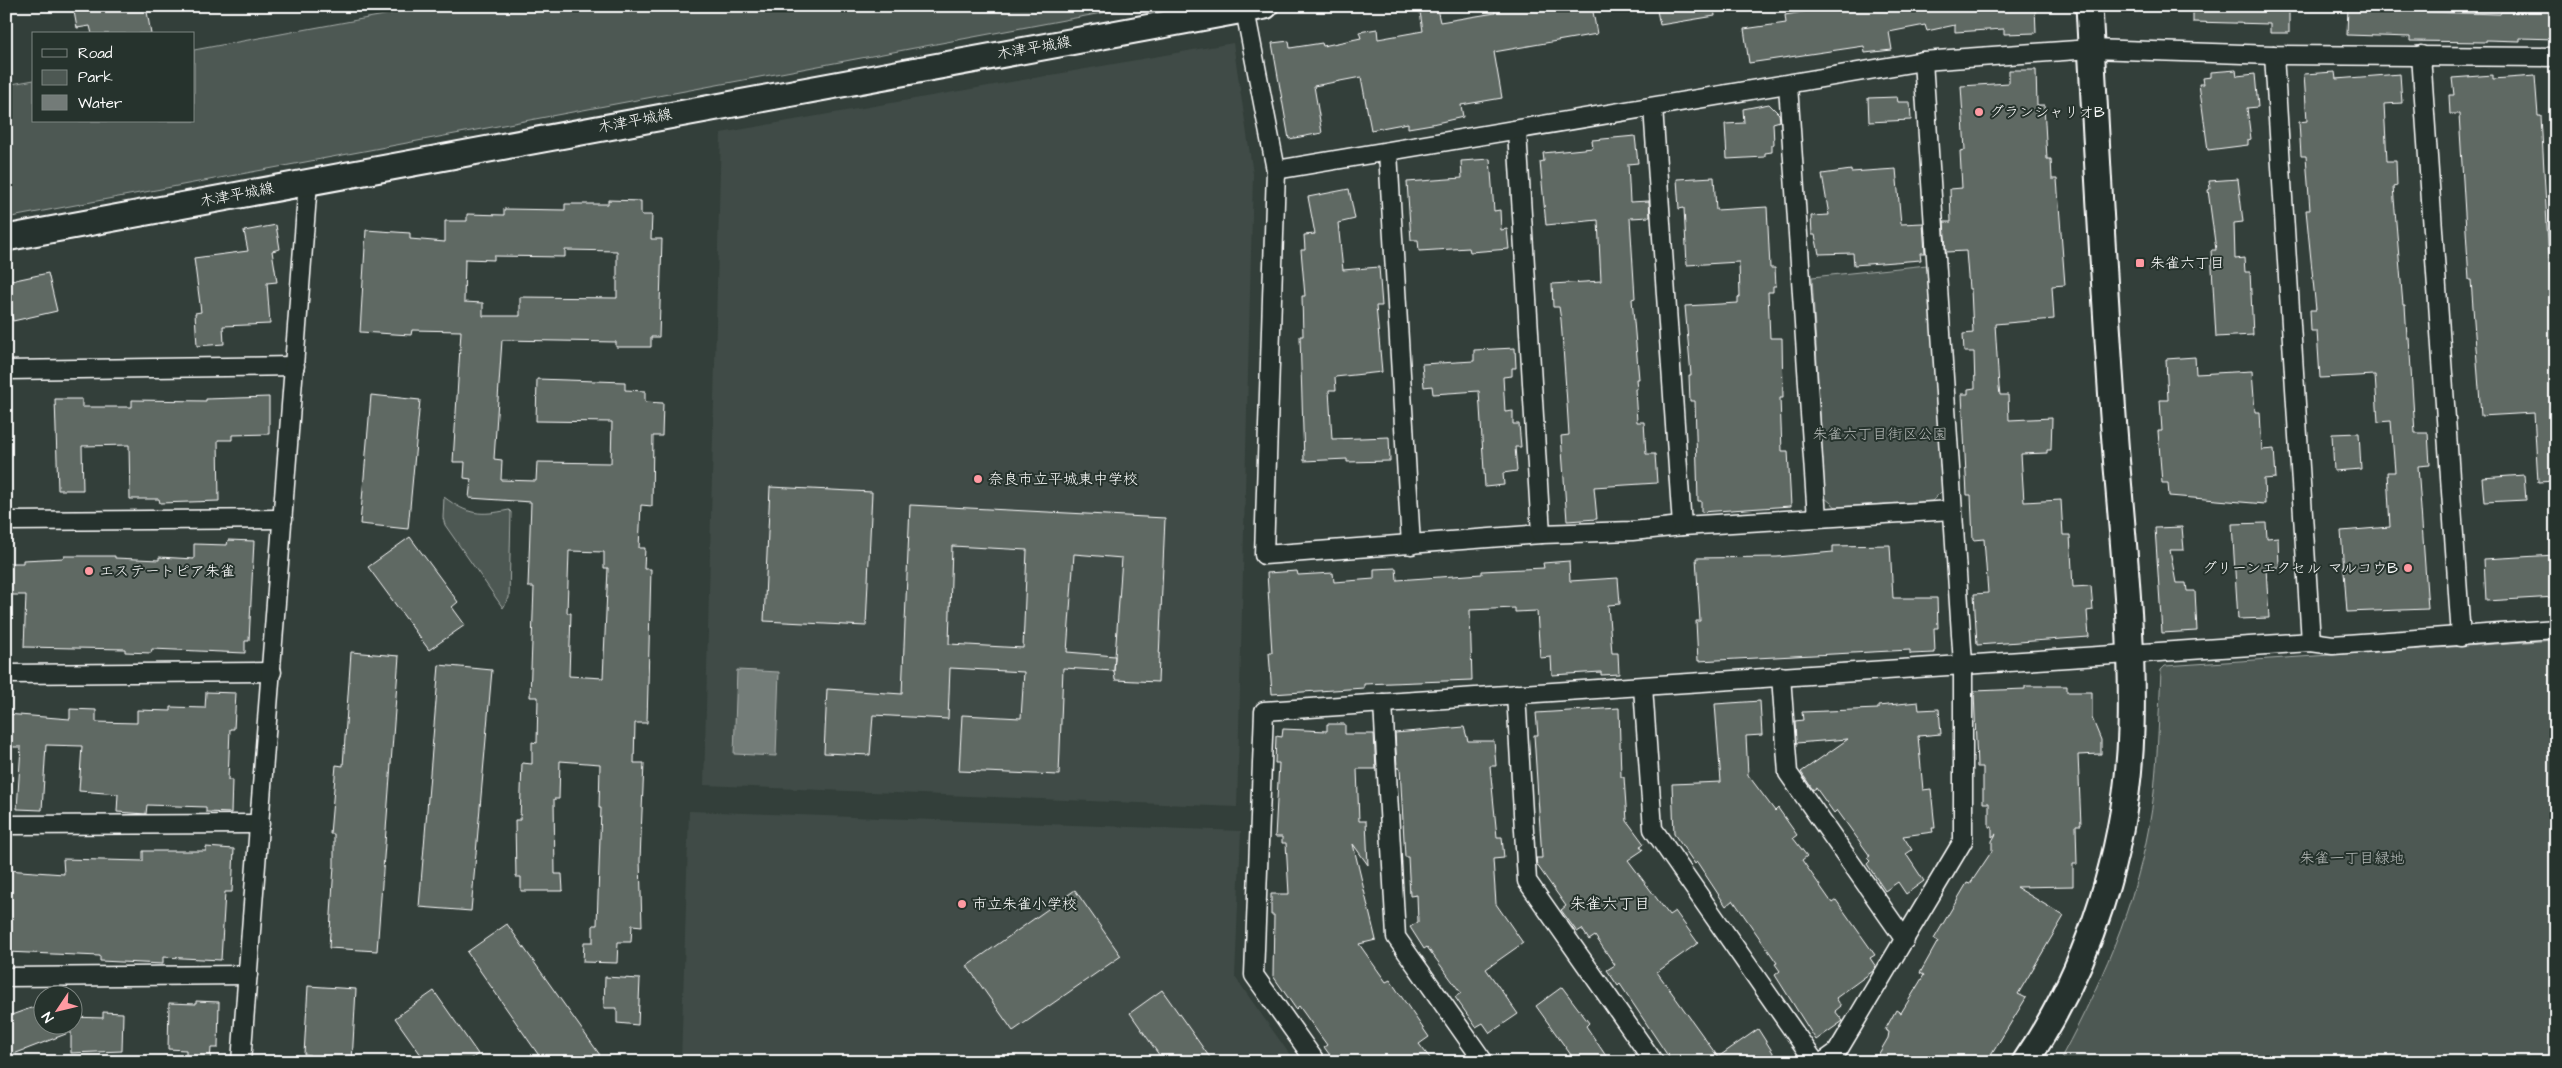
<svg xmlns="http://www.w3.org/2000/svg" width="2562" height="1068" font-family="'Architects Daughter','Klee One',sans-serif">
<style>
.built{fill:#404c47}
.green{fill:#4d5853;stroke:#a6aca9}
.water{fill:#737b78;stroke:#abb0ae}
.building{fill:#5f6964;stroke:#fff;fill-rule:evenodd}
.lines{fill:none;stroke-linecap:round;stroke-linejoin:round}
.street-casing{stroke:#fff;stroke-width:21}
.secondary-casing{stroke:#fff;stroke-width:29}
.street{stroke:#26332d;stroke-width:18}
.secondary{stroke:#26332d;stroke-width:25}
.poi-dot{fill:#ff9aa2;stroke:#26332d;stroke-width:2}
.labels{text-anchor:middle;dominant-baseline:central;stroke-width:4;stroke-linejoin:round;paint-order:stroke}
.street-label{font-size:15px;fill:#fff;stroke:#26332d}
.poi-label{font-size:15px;fill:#fff;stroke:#26332d;text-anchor:start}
.park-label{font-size:15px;fill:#b8bcba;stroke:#26332d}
.neighbourhood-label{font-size:16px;fill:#fff;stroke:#26332d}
</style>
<rect width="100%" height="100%" fill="#333f3a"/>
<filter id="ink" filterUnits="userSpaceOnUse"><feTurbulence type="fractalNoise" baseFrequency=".02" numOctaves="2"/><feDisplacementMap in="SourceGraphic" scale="10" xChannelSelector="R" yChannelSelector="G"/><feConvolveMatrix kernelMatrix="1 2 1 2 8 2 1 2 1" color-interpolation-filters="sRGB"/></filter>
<g filter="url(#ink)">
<g class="built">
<polygon points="1233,43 1253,174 1237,807 704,785 721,133"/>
<polygon points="689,811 1241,831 1235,977 1295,1062 681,1062"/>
</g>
<g class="green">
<polygon points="433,6 1139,6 6,218 6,85 34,80 34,121 194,121 194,50"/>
<polygon points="1927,265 1942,491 1932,501 1836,507 1825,498 1812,277"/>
<path d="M444,497C468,515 480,516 509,510L511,512L509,598L503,608L445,525L443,518Z"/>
<path d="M2556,640V1062H2066L2062,1056C2106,974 2144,886 2154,792C2158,752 2159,711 2161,670L2165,666Z"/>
</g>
<polygon class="water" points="737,670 779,672 776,756 734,754"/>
<g class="building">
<polygon points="73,6 146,6 151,34 92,34 90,26 77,28"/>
<polygon points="1494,6 1592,6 1597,34 1494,52 1502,98 1461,105 1463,117 1432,124 1408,128 1408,123 1371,130 1361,77 1314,86 1322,133 1289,139 1272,43 1289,41 1290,48 1322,43 1323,46 1361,38 1359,32 1377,29 1378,39 1423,31 1420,12 1437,9 1440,22 1495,13"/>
<polygon points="1656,6 1714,6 1715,16 1660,25"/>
<polygon points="1819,6 1848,6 1849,9 1870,6 2035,6 2036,33 2004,34 2004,29 1955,32 1955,25 1927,31 1925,25 1889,32 1892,50 1865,53 1864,46 1749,63 1744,29 1786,23 1785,15 1820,9"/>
<polygon points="2193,6 2289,6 2289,33 2270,33 2270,24 2193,22"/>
<polygon points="2348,6 2426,6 2426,12 2500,14 2501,12 2523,12 2523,6 2544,6 2544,9 2556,9 2556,39 2520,38 2520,41 2486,40 2486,42 2410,41 2410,37 2347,35"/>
<polygon points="2009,70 2036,70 2037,105 2044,105 2047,159 2051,159 2052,179 2057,179 2065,285 2052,286 2054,319 1995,324 1999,387 2000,395 2008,395 2009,420 2052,418 2051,450 2047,450 2047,453 2021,454 2024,502 2061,500 2063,535 2070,535 2073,587 2091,586 2093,610 2087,611 2089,637 1977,645 1974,594 1988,593 1984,539 1973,540 1971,495 1967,495 1962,394 1968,394 1968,389 1975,388 1974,352 1964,352 1963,334 1973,333 1971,289 1969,289 1966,251 1946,252 1944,222 1951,222 1950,189 1962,188 1960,151 1965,150 1961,86 2009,83"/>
<polygon points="2236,70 2237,76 2255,74 2258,107 2247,108 2251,139 2248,140 2248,145 2208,150 2199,84 2204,84 2203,78 2211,77 2211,72"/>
<polygon points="2335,72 2336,79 2400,74 2402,103 2384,104 2387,161 2396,161 2397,186 2393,187 2403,305 2405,305 2407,338 2409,338 2415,433 2428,433 2430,465 2418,466 2428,609 2347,612 2341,531 2390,527 2387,472 2395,472 2391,421 2378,422 2375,375 2320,378 2317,331 2311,331 2310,310 2316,310 2306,210 2310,210 2306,156 2301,156 2299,122 2307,121 2304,74"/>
<polygon points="2493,75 2493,79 2535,76 2538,116 2541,116 2548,243 2552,291 2556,291 2556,481 2538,482 2534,413 2481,416 2471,280 2469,280 2459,114 2450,114 2449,95 2454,95 2452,78"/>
<polygon points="1897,97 1898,102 1910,102 1911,120 1869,122 1868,98"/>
<polygon points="1769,104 1779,114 1780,121 1773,123 1774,144 1772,145 1772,152 1765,153 1765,157 1727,159 1725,124 1744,123 1743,109"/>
<polygon points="1635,136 1638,163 1628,164 1630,202 1649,201 1650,217 1630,218 1635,298 1632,299 1639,379 1636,379 1637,389 1635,389 1637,422 1644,422 1646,454 1655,454 1657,483 1594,487 1597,519 1567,521 1561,436 1569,435 1567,403 1561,320 1559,307 1553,307 1552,284 1601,281 1598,220 1546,225 1540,162 1544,161 1543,153 1593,148 1592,140"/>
<polygon points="1490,159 1494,211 1500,210 1501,230 1507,229 1509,249 1470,252 1469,248 1419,251 1418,240 1411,240 1407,182 1462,178 1461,161"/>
<polygon points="1896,169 1901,224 1923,223 1925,253 1920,253 1921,260 1854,265 1853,253 1819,254 1815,235 1812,235 1811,216 1829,215 1822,174 1851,170 1851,172"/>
<polygon points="1714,177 1716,210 1767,207 1770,268 1775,268 1776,286 1773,286 1773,292 1768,292 1770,338 1782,338 1783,398 1780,398 1782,451 1788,451 1791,506 1701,512 1701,501 1698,501 1695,401 1690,401 1689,375 1691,375 1685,306 1738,303 1738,297 1740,297 1739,262 1687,265 1684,208 1679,209 1677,179"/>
<polygon points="2238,179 2243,222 2234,223 2235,259 2244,258 2245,272 2250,272 2253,335 2216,337 2211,250 2216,250 2208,190 2210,189 2209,181"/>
<polygon points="1349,189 1355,219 1338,223 1343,270 1379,267 1382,306 1376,306 1382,372 1335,377 1336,390 1329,390 1332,439 1389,437 1390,461 1347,462 1347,459 1304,461 1300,336 1303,336 1302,296 1305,296 1301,250 1305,250 1304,235 1315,234 1308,197"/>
<path d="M608,200L641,201V215H652L651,239H662L659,337H651V347H616V342L502,340L494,459L502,460L501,480L536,481L537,462L611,463L612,422L536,421L537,379L625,382V390L645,391V402L663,403L662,436H653L652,506L641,505L639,548H645L644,569H651L647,723H635L634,763H644L640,860L642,926L632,925L631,942H618L617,963L583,962L584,942H593V925H597L601,808H599L600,764L560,761L559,799H554L555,874H562L563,891H521V877H516L515,820H520L522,763L532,764V742L537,743L538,697H530L534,587H528L531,502L469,498L471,479L464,478L465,462H453L461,331L412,330L411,335L360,332L366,230L410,233V239L445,242V221H467V214L504,215V209L565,210V204H608ZM565,250L617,251V298L520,297V316H483V303L464,302L465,259L494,260V256L565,257ZM569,551L604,552V568H608L603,678L569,676L571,613H567Z"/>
<polygon points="276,225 280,249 272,251 277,282 267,283 270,324 223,326 224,344 197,346 195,313 201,312 194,258 248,251 244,231"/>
<polygon points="48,273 57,311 13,321 6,294 6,282"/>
<polygon points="1515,348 1516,368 1512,368 1512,376 1503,377 1505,412 1513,411 1513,424 1519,424 1521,447 1515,447 1517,471 1503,473 1504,485 1485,487 1479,391 1433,394 1432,386 1424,387 1422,364 1474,361 1474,350"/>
<polygon points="2195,357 2196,374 2252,371 2255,412 2260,412 2262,450 2274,449 2276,478 2264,479 2265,504 2169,496 2168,483 2162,483 2158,431 2162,431 2160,400 2168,400 2166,359"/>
<polygon points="371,395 420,400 408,529 360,524"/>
<polygon points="269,397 269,434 232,435 232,440 218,440 219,501 160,503 159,499 130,499 129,445 82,446 83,490 58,490 55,399 82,399 82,407 132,407 132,400 206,401 206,399"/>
<polygon points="2359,433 2361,469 2334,471 2332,434"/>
<polygon points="2524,475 2526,500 2484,502 2482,478"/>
<polygon points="770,487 872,492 866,626 764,621"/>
<path d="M910,505L1165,518L1158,682L1115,680L1114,671L1122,558L1074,554L1067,652L1115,656L1114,671L1063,668L1059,775L959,771L962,715L1021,718L1024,672L950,668L948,719L873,715L870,755L824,753L827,689L902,694ZM952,546L1027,550L1023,648L949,644Z"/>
<polygon points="2266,523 2267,538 2278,537 2279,567 2266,568 2269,618 2238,619 2232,524"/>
<polygon points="2182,527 2184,550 2170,550 2176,583 2186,583 2187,591 2195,591 2197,631 2162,633 2155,528"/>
<polygon points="410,537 458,602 452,607 465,625 429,650 368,567"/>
<polygon points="228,540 254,541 249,641 245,641 245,653 152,649 151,653 125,652 125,649 24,647 26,595 6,595 6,563 23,563 23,560 64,558 64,556 115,556 115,558 159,560 159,557 194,559 194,544 227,545"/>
<polygon points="1890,545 1893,598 1937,598 1938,628 1934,628 1935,653 1910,654 1910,650 1698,661 1696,621 1700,621 1696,558 1777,557 1833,552 1833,546"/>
<polygon points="2556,555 2556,597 2486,601 2484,559"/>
<polygon points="1569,561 1570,581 1618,578 1620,604 1608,605 1612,653 1618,653 1619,674 1601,675 1601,672 1552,675 1551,657 1540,658 1537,611 1515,612 1515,608 1470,610 1472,680 1364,684 1364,688 1272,694 1269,653 1272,653 1267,573 1297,571 1298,575 1333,573 1334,582 1374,579 1374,569 1396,568 1397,580 1482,574 1482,571 1544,568 1543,563"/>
<polygon points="351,652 399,656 377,951 329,948 334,865 334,834 330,834 336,765 343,766"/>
<polygon points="439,665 492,670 471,911 419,907"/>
<polygon points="2025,686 2067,686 2067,692 2092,692 2092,718 2101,740 2101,754 2078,755 2081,825 2076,825 2077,864 2073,864 2073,886 2016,887 2064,916 2018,994 2026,998 1987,1062 1874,1062 1888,1038 1889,1032 1885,1030 1896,1010 1901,1013 1924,975 1920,973 1938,941 1934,939 1967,883 1970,884 1992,851 1992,841 1996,834 1992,837 1992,827 1989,827 1989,803 1983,803 1983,767 1977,767 1974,691 2025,689"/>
<polygon points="206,692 236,693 234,729 230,729 228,780 232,780 231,813 206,812 206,807 147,805 146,814 117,812 118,794 79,791 82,746 46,745 42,810 17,809 21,747 6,747 6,714 70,719 70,709 96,710 96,722 137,723 137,710 171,711 171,707 205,708"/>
<polygon points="1760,701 1762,735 1746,736 1748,775 1775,811 1778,808 1797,835 1793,838 1807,856 1802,860 1832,903 1836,900 1875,955 1870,958 1876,967 1873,971 1836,998 1841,1006 1835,1011 1843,1021 1816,1040 1775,975 1780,971 1775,964 1777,963 1733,900 1726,906 1697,862 1695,864 1674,834 1672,784 1721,782 1715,704"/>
<polygon points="1918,702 1919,710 1939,709 1941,734 1918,736 1923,790 1931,789 1935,828 1932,828 1933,832 1903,836 1912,850 1906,854 1924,881 1906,894 1898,882 1885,891 1867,864 1870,861 1867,858 1870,856 1837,810 1834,813 1816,788 1813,790 1801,772 1848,739 1796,743 1795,721 1803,720 1802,712 1878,709 1878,706"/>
<polygon points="1619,708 1621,777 1624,777 1627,821 1644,844 1640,846 1643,850 1628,860 1669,915 1675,911 1698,943 1657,972 1718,1057 1758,1029 1779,1062 1672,1062 1620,984 1618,986 1607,970 1615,965 1595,936 1589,940 1582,929 1577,932 1561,910 1566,906 1537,865 1536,858 1542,858 1534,735 1538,735 1536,713"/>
<polygon points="1327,724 1345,724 1345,734 1374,734 1376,769 1357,769 1359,821 1366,821 1368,865 1353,844 1376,940 1359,944 1386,982 1390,980 1429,1037 1419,1044 1433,1062 1335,1062 1324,1047 1327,1045 1299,1006 1296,1009 1273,976 1274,915 1271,915 1271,894 1289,894 1286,843 1282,843 1282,837 1275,837 1279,763 1275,763 1276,736 1282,737 1283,729 1327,731"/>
<polygon points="1464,727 1468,741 1494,741 1496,766 1490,766 1497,837 1502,837 1504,858 1493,859 1496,904 1523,943 1486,969 1518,1014 1490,1033 1483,1023 1476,1027 1455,997 1461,993 1427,947 1424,949 1410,927 1418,922 1417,895 1410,896 1408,857 1405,857 1400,768 1397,768 1395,733"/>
<polygon points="206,847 234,849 232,892 225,892 221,960 163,957 163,964 100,961 100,956 6,952 6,870 64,874 63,859 143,861 143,851 206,851"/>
<polygon points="1075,890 1121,956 1013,1031 967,966"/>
<polygon points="507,924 600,1055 590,1062 550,1062 544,1054 540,1057 467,952"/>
<polygon points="605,977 640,979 638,1025 617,1023 617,1008 604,1008"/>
<polygon points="308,986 356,989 352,1062 310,1062 310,1055 304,1054"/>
<polygon points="1562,987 1589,1023 1586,1026 1610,1062 1576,1062 1536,1006"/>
<polygon points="1162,990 1213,1062 1164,1062 1130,1013"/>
<polygon points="434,991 478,1054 467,1062 426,1062 395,1018"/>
<polygon points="196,1001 219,1002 218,1048 211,1048 210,1062 186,1062 186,1050 168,1049 169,1003 196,1004"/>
<polygon points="42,1004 42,1026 72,1026 72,1017 103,1018 103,1012 123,1013 122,1051 71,1053 71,1032 6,1057 6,1017"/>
</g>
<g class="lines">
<defs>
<g id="street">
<polyline points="1245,10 1276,170 1264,555 1541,534 1632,531 1682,526 1952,510"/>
<polyline points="2274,55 2311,642"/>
<polyline points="2421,55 2461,637"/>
<polyline points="1788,85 1817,518"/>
<polyline points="1653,107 1682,526"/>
<polyline points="1517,131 1541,534"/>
<polyline points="1388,152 1411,545"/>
<polyline points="1276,170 1923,61 2091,49 2274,55 2556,57"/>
<polyline points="6,370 295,366"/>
<polyline points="6,521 283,519"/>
<polyline points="6,674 272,672"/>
<polyline points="1781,676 1788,773 1905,940"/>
<polyline points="1643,687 1653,829 1815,1062"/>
<polyline points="1516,694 1527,881 1654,1062"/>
<polyline points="1383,703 1396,937 1484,1062"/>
<polyline points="6,825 260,824"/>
<polyline points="6,977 248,975"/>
<polyline points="241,1062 308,182"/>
<polyline points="1316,1062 1254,975 1264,711 2311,642 2333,645 2556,629"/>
<polyline points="1823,1062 1837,1052 1963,841 1963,664 1923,61"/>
</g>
<g id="secondary">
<polyline points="6,238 1265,6"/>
<path d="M2025,1062C2090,967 2128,845 2131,730C2134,621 2119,510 2112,401C2103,269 2096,138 2089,6"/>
</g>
</defs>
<use href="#street" class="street-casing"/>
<use href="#secondary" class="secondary-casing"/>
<use href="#street" class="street"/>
<use href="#secondary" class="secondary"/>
</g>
</g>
<g class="poi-dot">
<circle cx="1979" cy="112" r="5"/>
<rect x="2135" y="258" width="10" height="10" rx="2.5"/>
<circle cx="978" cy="479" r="5"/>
<circle cx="2408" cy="568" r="5"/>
<circle cx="89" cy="571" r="5"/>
<circle cx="962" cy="904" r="5"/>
</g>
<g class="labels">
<g class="street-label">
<text transform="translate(1034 48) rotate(-10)">木津平城線</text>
<text transform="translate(635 121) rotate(-11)">木津平城線</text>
<text transform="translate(237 195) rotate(-11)">木津平城線</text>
</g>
<g class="poi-label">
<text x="1989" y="112">グランシャリオB</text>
<text x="2150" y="263">朱雀六丁目</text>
<text x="988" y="479">奈良市立平城東中学校</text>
<text x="2398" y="568" text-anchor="end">グリーンエクセル マルコウB</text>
<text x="99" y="571">エステートピア朱雀</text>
<text x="972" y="904">市立朱雀小学校</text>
</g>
<g class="park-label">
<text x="1880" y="434">朱雀六丁目街区公園</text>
<text x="2352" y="858">朱雀一丁目緑地</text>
</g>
<g class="neighbourhood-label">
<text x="1610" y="904">朱雀六丁目</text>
</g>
</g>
<rect width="2562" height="1068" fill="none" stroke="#26332d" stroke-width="25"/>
<rect x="12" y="12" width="2537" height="1043" fill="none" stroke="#fff" stroke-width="2" filter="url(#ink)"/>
<rect x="32" y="32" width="162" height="90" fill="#26332d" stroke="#7d8581"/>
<rect x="42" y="49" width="25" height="8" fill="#26332d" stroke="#7d8581"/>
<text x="78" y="58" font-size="15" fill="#ffffff">Road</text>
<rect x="42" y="70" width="25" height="15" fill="#4d5853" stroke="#7d8581"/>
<text x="78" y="82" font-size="15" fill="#ffffff">Park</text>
<rect x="42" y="95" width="25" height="15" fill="#737b78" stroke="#7d8581"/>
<text x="78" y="108" font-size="15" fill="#ffffff">Water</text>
<g transform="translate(58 1010) rotate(235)"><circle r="24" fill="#26332d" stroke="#7d8581"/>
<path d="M0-4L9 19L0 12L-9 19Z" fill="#ff9aa2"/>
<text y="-8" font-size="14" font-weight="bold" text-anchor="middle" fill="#ffffff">N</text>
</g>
</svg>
